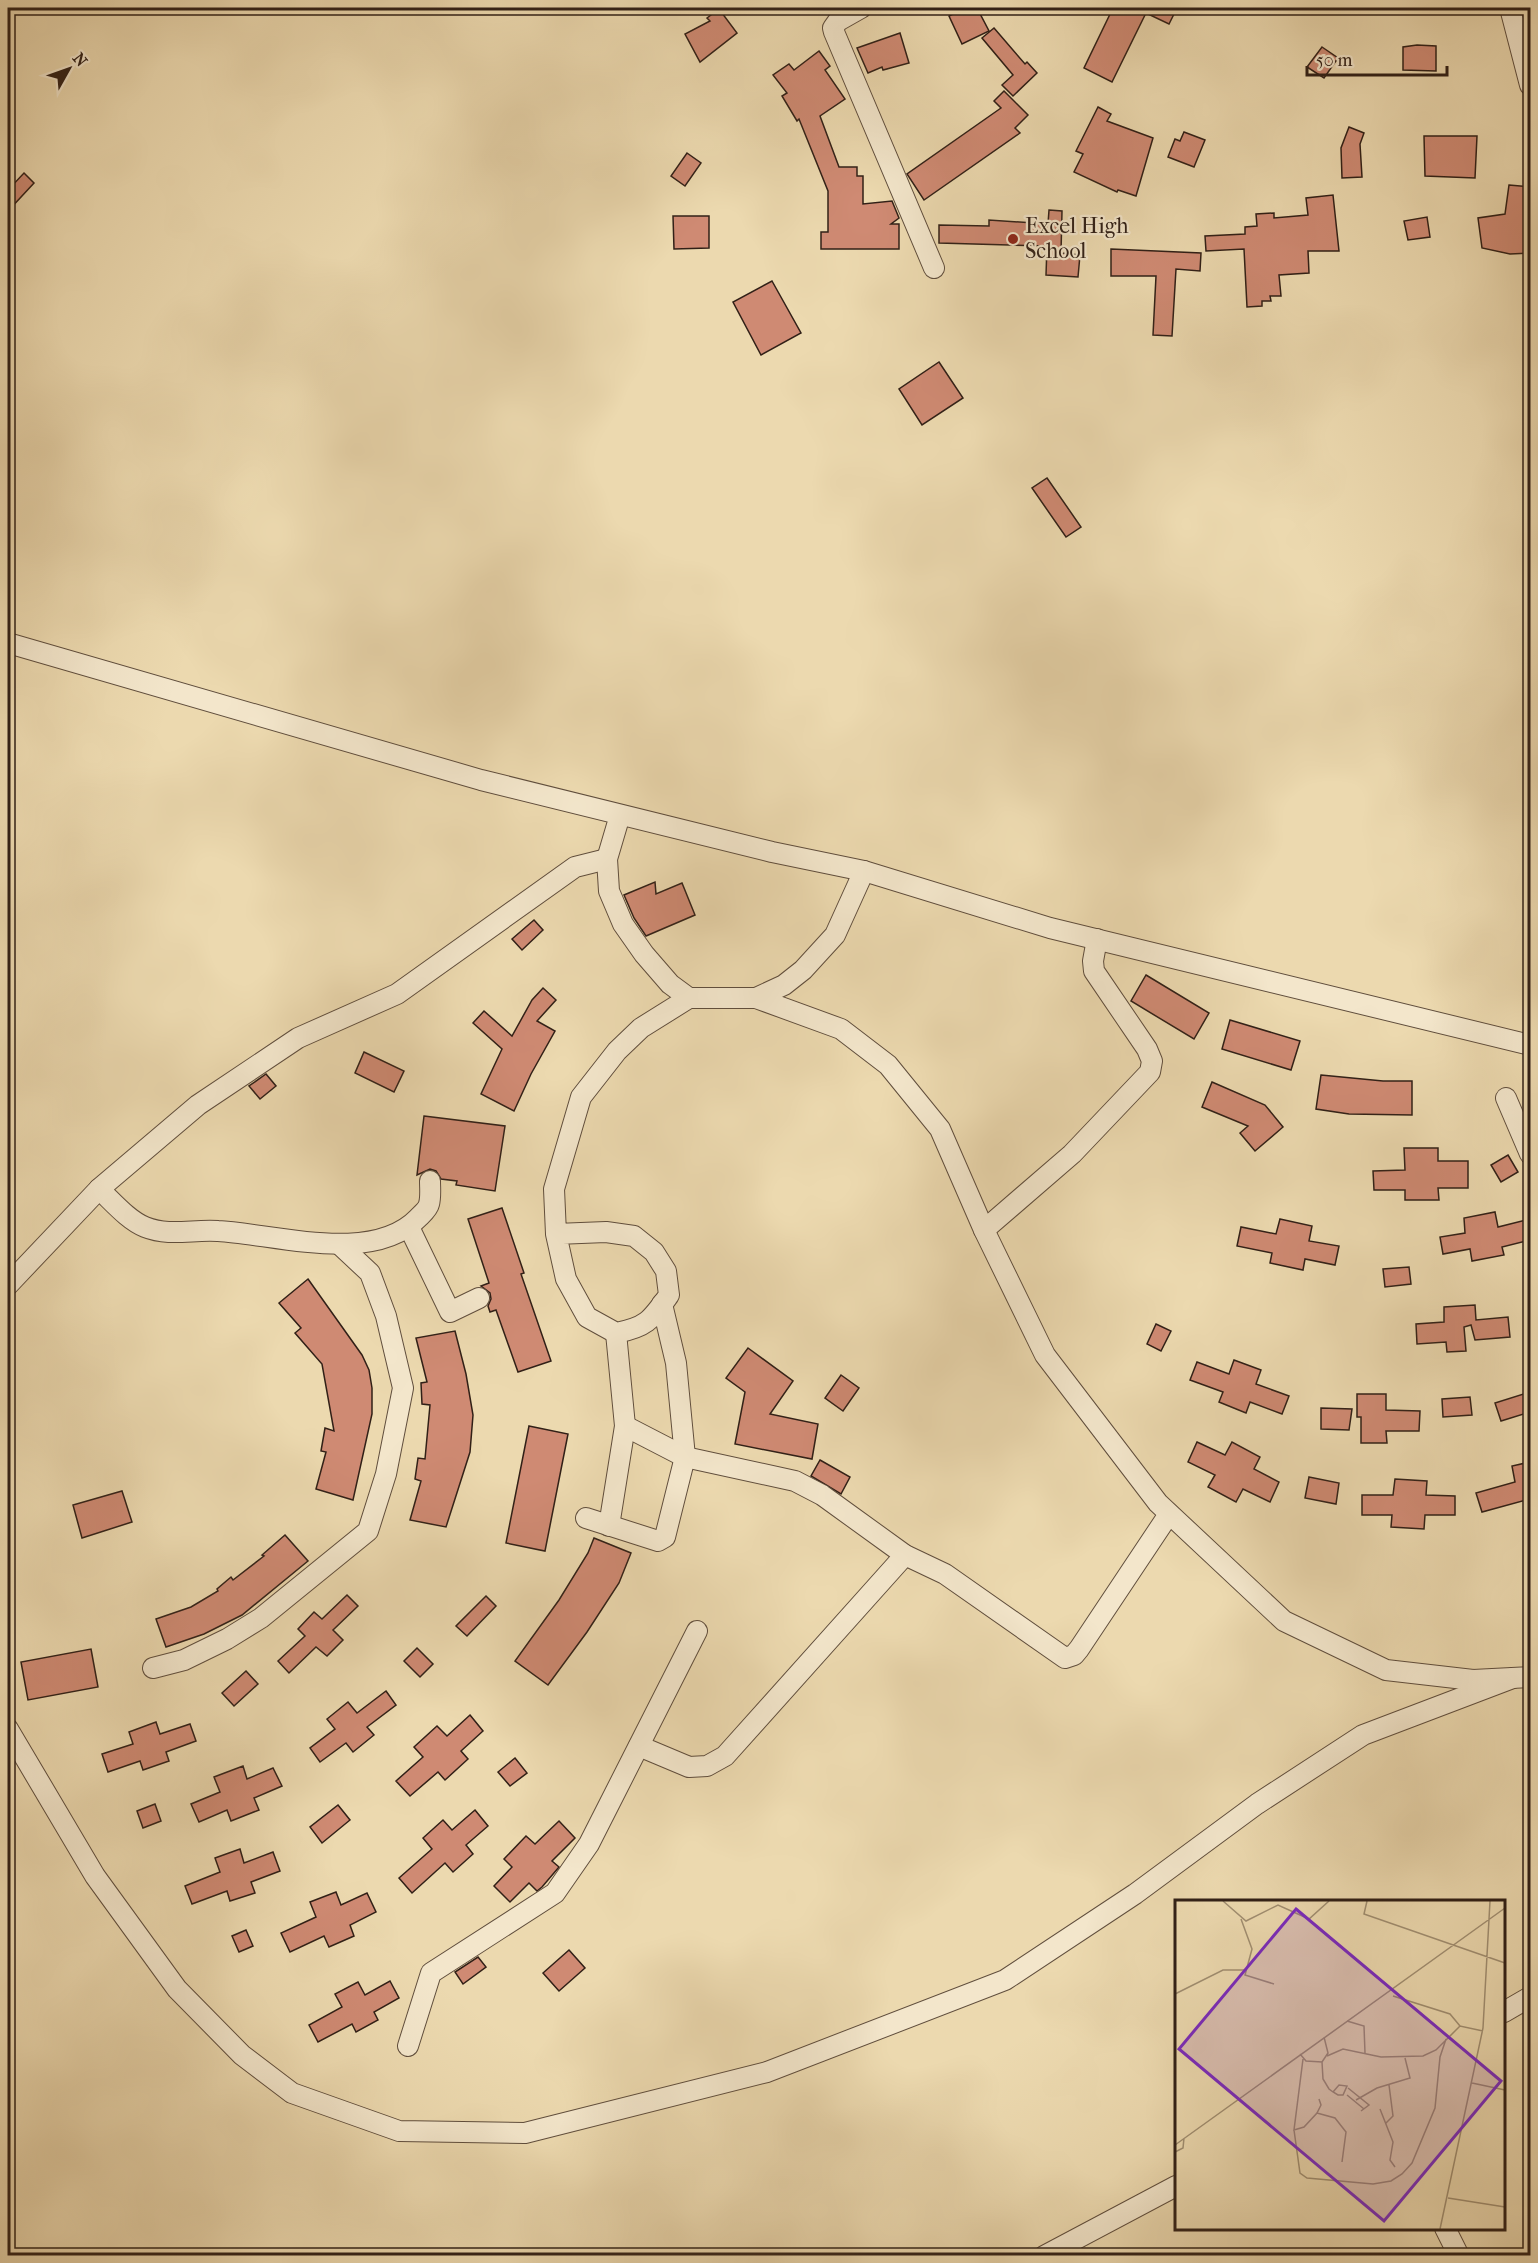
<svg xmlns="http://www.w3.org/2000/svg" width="1538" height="2263" font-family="'IM FELL French Canon',serif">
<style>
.building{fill:#cf8a73;stroke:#312017;stroke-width:1.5}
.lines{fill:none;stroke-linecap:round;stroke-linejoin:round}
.minor-casing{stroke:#604e3d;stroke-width:22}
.minor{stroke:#f3e6cb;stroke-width:20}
.poi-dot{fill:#8f2418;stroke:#f3e6cb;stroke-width:2}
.labels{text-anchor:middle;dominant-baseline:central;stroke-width:4.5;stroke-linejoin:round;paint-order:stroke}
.poi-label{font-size:22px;fill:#312017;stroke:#f3e6cb;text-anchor:start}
.inset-road{fill:none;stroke:#a18f72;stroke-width:1.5}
.view{fill:#7b2cbf;fill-opacity:0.15;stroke:#7b2cbf;stroke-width:3}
.inset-edge{fill:none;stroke:#312017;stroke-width:3}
</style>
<rect width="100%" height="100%" fill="#ecd9af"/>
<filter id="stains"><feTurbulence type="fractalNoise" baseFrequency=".00333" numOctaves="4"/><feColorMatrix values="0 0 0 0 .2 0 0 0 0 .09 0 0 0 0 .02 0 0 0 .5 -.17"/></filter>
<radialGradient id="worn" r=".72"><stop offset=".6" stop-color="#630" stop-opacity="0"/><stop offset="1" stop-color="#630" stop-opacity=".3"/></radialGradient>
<g class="building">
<polygon points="965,8 977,8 989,31 962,44 949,16"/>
<polygon points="1113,8 1177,8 1169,24 1146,13 1112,82 1084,68"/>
<polygon points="719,9 737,33 700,62 685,34 710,21 707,18"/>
<polygon points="994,28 1025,64 1027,62 1037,73 1013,96 1002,85 1013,75 982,38"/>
<polygon points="900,33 909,63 883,70 882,67 868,73 857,48"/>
<polygon points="1417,45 1436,46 1436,71 1403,70 1403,47"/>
<polygon points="1322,47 1338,58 1324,78 1307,67"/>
<polygon points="819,51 830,66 825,70 845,99 820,116 839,167 857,167 857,176 863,176 863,204 892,201 899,218 891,224 899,224 899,249 821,249 821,232 828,232 828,191 799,119 797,121 782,96 787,93 773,75 789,64 794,70"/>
<polygon points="1004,91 1028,115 1015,128 1020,133 924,200 907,174 1001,108 994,101"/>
<polygon points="1098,107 1111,114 1107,121 1153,138 1136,196 1118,190 1117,192 1074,172 1083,154 1076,151"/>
<polygon points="1349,127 1364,133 1360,144 1362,177 1342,178 1341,148"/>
<polygon points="1184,132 1205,140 1194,167 1168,157 1175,139 1180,141"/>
<polygon points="1424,136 1477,136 1475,178 1425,176"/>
<polygon points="687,153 701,163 685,186 671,176"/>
<polygon points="24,173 34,183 8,211 8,190"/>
<polygon points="1509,185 1530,187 1529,214 1530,214 1530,253 1510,254 1482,248 1478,218 1505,214"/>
<polygon points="1333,195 1339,251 1308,251 1309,273 1279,275 1281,296 1270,296 1271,301 1262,301 1262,306 1247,307 1244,249 1206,251 1205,236 1245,234 1245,227 1257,226 1256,214 1274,213 1274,218 1308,215 1306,198"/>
<polygon points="1049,210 1062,211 1061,253 1080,255 1078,277 1046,275 1047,246 939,243 939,225 989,226 989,220 1048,224"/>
<polygon points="673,216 709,216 709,248 674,249"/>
<polygon points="1427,217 1430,237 1408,240 1404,221"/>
<polygon points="1111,249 1201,253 1200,271 1176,269 1172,336 1153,335 1156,276 1111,276"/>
<polygon points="772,281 801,333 761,355 733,302"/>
<polygon points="939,362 963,398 922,425 899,389"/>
<polygon points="1047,478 1081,527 1066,537 1032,488"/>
<polygon points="655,882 656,894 682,883 695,915 646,936 634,918 624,895"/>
<polygon points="534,920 543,930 522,950 512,939"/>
<polygon points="1146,975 1209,1013 1194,1039 1131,1001"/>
<polygon points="543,988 556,1000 537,1021 555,1031 531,1074 514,1111 481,1094 502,1049 473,1023 484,1011 512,1036 532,1000"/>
<polygon points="1230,1020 1300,1041 1291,1070 1222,1049"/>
<polygon points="364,1052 404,1071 394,1092 355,1073"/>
<polygon points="266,1074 276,1086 260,1099 249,1086"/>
<polygon points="1321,1075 1383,1081 1412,1081 1412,1115 1349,1114 1316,1109"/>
<polygon points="1212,1082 1265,1105 1283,1127 1255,1151 1240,1133 1248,1126 1202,1107"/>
<polygon points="424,1116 505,1126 495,1191 456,1185 457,1181 441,1179 436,1171 430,1169 417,1175"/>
<polygon points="1404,1148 1438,1148 1438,1161 1468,1161 1468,1188 1438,1188 1439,1200 1405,1200 1405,1190 1374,1190 1373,1171 1405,1170"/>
<polygon points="1508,1155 1518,1172 1501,1182 1491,1165"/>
<polygon points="502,1208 524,1273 521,1274 551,1361 518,1372 496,1310 490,1312 488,1306 491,1299 490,1293 481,1286 489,1283 468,1219"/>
<polygon points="1495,1212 1498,1227 1530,1219 1530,1240 1502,1247 1504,1255 1472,1261 1470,1249 1443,1254 1440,1237 1465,1233 1464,1218"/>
<polygon points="1280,1219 1312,1226 1309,1241 1339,1246 1335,1265 1305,1259 1303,1270 1270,1263 1272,1253 1237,1246 1241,1227 1276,1234"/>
<polygon points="1409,1267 1411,1284 1385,1287 1383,1269"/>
<polygon points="308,1279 362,1355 369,1370 372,1388 372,1414 353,1500 316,1489 326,1452 321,1451 325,1428 334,1431 322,1364 295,1333 301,1328 279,1303"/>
<polygon points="1475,1305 1476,1320 1508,1317 1510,1337 1475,1340 1471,1325 1464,1327 1466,1351 1447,1352 1446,1342 1417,1344 1416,1324 1444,1322 1444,1307"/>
<polygon points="1156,1324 1171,1331 1161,1351 1147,1344"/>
<polygon points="455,1331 466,1374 473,1415 470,1452 446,1527 410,1520 421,1481 415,1479 418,1458 425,1459 430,1405 422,1404 421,1383 427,1382 416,1338"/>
<polygon points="748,1348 793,1381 770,1414 818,1424 812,1459 735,1444 745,1392 726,1378"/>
<polygon points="1234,1360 1261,1370 1256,1384 1289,1396 1282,1414 1250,1402 1246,1413 1219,1402 1223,1392 1190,1380 1197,1362 1229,1374"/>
<polygon points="841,1375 859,1388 843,1411 825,1398"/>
<polygon points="1530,1392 1530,1412 1501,1421 1495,1403"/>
<polygon points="1357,1394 1386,1394 1386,1410 1420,1411 1419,1431 1386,1431 1387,1443 1361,1443 1361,1417 1357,1417"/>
<polygon points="1470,1397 1472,1415 1443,1417 1442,1399"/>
<polygon points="1321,1408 1352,1409 1349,1430 1321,1429"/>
<polygon points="529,1426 568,1434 545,1551 506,1543"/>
<polygon points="1197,1442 1225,1455 1232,1442 1260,1457 1254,1469 1279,1482 1270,1502 1243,1489 1236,1502 1208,1487 1215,1475 1188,1462"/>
<polygon points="820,1460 850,1477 841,1494 811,1476"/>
<polygon points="1530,1462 1530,1499 1482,1512 1476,1493 1515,1482 1512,1466"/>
<polygon points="1309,1477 1339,1483 1336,1504 1305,1498"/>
<polygon points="1395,1479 1427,1481 1426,1495 1455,1496 1455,1515 1425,1515 1424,1529 1391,1527 1392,1515 1362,1515 1362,1495 1393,1495"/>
<polygon points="122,1491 132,1522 82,1538 73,1505"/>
<polygon points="285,1535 308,1561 242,1615 204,1634 166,1647 156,1619 191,1607 218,1591 217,1589 231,1577 233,1580 264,1556 262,1555"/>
<polygon points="594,1538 631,1553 619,1583 587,1632 548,1685 515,1661 559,1600 588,1553"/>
<polygon points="347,1595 358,1606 333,1630 343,1640 327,1656 316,1647 289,1673 278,1661 305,1636 298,1629 314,1612 322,1619"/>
<polygon points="486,1596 496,1606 467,1636 456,1626"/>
<polygon points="417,1648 433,1664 420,1677 404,1661"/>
<polygon points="91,1649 98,1687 28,1700 21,1662"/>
<polygon points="246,1671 258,1684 234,1706 222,1693"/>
<polygon points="386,1691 396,1705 367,1727 374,1735 353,1752 346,1743 320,1762 310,1748 335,1729 327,1719 348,1702 357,1713"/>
<polygon points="470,1715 483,1731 461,1751 468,1759 445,1780 438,1772 410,1796 396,1781 423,1757 414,1747 437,1726 447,1736"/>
<polygon points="156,1722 160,1734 190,1724 196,1741 166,1752 169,1761 143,1770 140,1761 108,1772 102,1754 133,1744 129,1732"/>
<polygon points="515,1758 527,1773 510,1786 498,1772"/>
<polygon points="243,1766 247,1779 273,1768 282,1786 254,1798 259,1810 231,1821 227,1810 199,1822 191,1804 220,1792 214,1777"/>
<polygon points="155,1804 161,1821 143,1828 137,1811"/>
<polygon points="338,1805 350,1820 322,1843 310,1827"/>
<polygon points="475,1810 488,1826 466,1845 473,1854 453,1872 445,1863 412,1893 399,1878 432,1849 423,1838 443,1820 452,1830"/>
<polygon points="559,1821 575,1838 552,1861 559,1867 542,1887 537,1891 529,1883 510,1902 494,1886 512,1867 504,1859 526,1836 535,1844"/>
<polygon points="240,1849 244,1863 273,1852 280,1871 251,1882 255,1893 230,1901 227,1891 192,1904 185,1886 220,1872 215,1858"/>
<polygon points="336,1892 341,1905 367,1893 376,1912 350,1925 354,1936 329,1947 324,1936 290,1952 281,1933 316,1917 310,1902"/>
<polygon points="246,1930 253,1946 239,1952 232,1936"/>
<polygon points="569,1950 585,1968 559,1991 543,1973"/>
<polygon points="478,1957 486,1967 463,1984 455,1972"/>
<polygon points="390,1981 399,1998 374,2012 378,2020 356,2032 352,2024 318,2042 309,2025 342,2007 335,1994 358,1982 365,1995"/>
</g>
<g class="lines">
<defs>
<g id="minor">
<polyline points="861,8 838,21 833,28 834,32 934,268"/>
<polyline points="1510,8 1530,85"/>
<polyline points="8,643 481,780 772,852 864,871 1050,928 1530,1045"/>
<polyline points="620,815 607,859 609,891 623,924 644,954 670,984 689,998 756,998 784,985 803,970 835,935 864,871"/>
<polyline points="756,998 841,1029 888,1065 940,1129 984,1230 1045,1355 1158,1503 1284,1621 1386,1670 1473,1680 1530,1677"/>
<polyline points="1506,1098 1530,1154"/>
<path d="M430,1181C430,1188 431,1197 429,1204C428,1209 422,1214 418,1218C373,1265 274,1234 218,1231C193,1229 170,1237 145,1227C128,1220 113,1202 99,1189L198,1105L298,1038L397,994L575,867L607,859"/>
<polyline points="409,1227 450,1312 479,1298"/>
<polyline points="984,1230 1072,1154 1150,1072 1152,1061 1147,1049 1094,971 1093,961 1097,939"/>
<path d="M556,1234L606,1232L634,1236L654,1252L666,1271L669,1295C651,1320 647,1327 616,1333L587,1317L566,1279L556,1234L554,1189L581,1097L617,1051L641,1028L689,998"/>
<polyline points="8,1285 99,1189"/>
<polyline points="625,1426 685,1457 795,1481 822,1495 905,1555 945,1574 1065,1658 1074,1655 1079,1649 1169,1514"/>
<polyline points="586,1518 658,1541 665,1537 685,1457 676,1363 662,1304"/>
<polyline points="609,1526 625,1426 616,1333"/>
<polyline points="153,1668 184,1660 227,1639 261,1618 368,1531 386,1474 403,1388 386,1316 370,1273 339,1244"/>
<polyline points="8,1729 95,1876 177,1989 242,2055 292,2093 399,2131 525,2133 767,2072 1005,1980 1135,1894 1257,1804 1363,1735 1513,1678"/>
<polyline points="639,1746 689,1767 707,1766 725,1756 905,1555"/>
<polyline points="1504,2012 1530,1997"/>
<polyline points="408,2046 431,1973 555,1893 589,1844 697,1631"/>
<polyline points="1445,2228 1459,2256"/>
<polyline points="1044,2256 1176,2186"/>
</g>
</defs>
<use href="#minor" class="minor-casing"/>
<use href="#minor" class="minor"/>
</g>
<circle class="poi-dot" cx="1013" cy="239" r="6"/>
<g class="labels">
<g class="poi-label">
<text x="1025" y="226">Excel High<tspan x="1025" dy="25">School</tspan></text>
</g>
</g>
<g transform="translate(1175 1900)">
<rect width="330" height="330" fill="#ecd9af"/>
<path class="inset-road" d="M48,1L71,21L103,5L134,19L154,1M192,1L189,14L330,63M66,19L77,49L70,75L99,84M0,94L48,70H70M218,96L275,114L285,126M172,121L189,126L190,153M125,154L131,161L147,162L153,153L149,137M152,156L168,149L206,157L248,156L261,150L285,126L308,131M128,159L119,230L129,227L142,213L146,205L144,199M147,162L148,179L154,189L158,192L163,195H168L172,186L164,185L158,192M297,183L330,190M173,188L194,205L186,211M172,195L189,209M181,200L202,188L235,178L230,158M205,209L218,242L215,260L220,267M142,213L160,218L171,232L167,262M211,223L218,216L214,185M119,230L125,273L132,278L198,284L216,281L227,274L237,263L260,208L265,157L271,139M0,245L330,8M0,252L8,248L9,238M273,298L330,307M265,329L308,128L315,1"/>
<path class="view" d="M121,9L326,181L209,321L4,149Z"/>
<rect width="330" height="330" class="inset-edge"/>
</g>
<rect width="1538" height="2263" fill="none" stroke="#ecd9af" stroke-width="30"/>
<rect x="9" y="9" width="1520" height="2245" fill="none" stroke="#312017" stroke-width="3"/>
<rect x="15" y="15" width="1508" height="2233" fill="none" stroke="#312017" stroke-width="1.5"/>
<g transform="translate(69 69) rotate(50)" stroke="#f3e6cb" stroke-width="4.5" paint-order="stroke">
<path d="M0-4.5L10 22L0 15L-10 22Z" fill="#312017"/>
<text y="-9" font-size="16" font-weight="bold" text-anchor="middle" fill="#312017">N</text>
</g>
<path d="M1307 66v9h140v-9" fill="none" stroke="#312017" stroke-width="3"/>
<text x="1316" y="66" font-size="18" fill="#312017" stroke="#f3e6cb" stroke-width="4.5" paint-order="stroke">50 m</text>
<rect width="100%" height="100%" filter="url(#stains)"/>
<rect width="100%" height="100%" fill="url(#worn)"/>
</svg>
